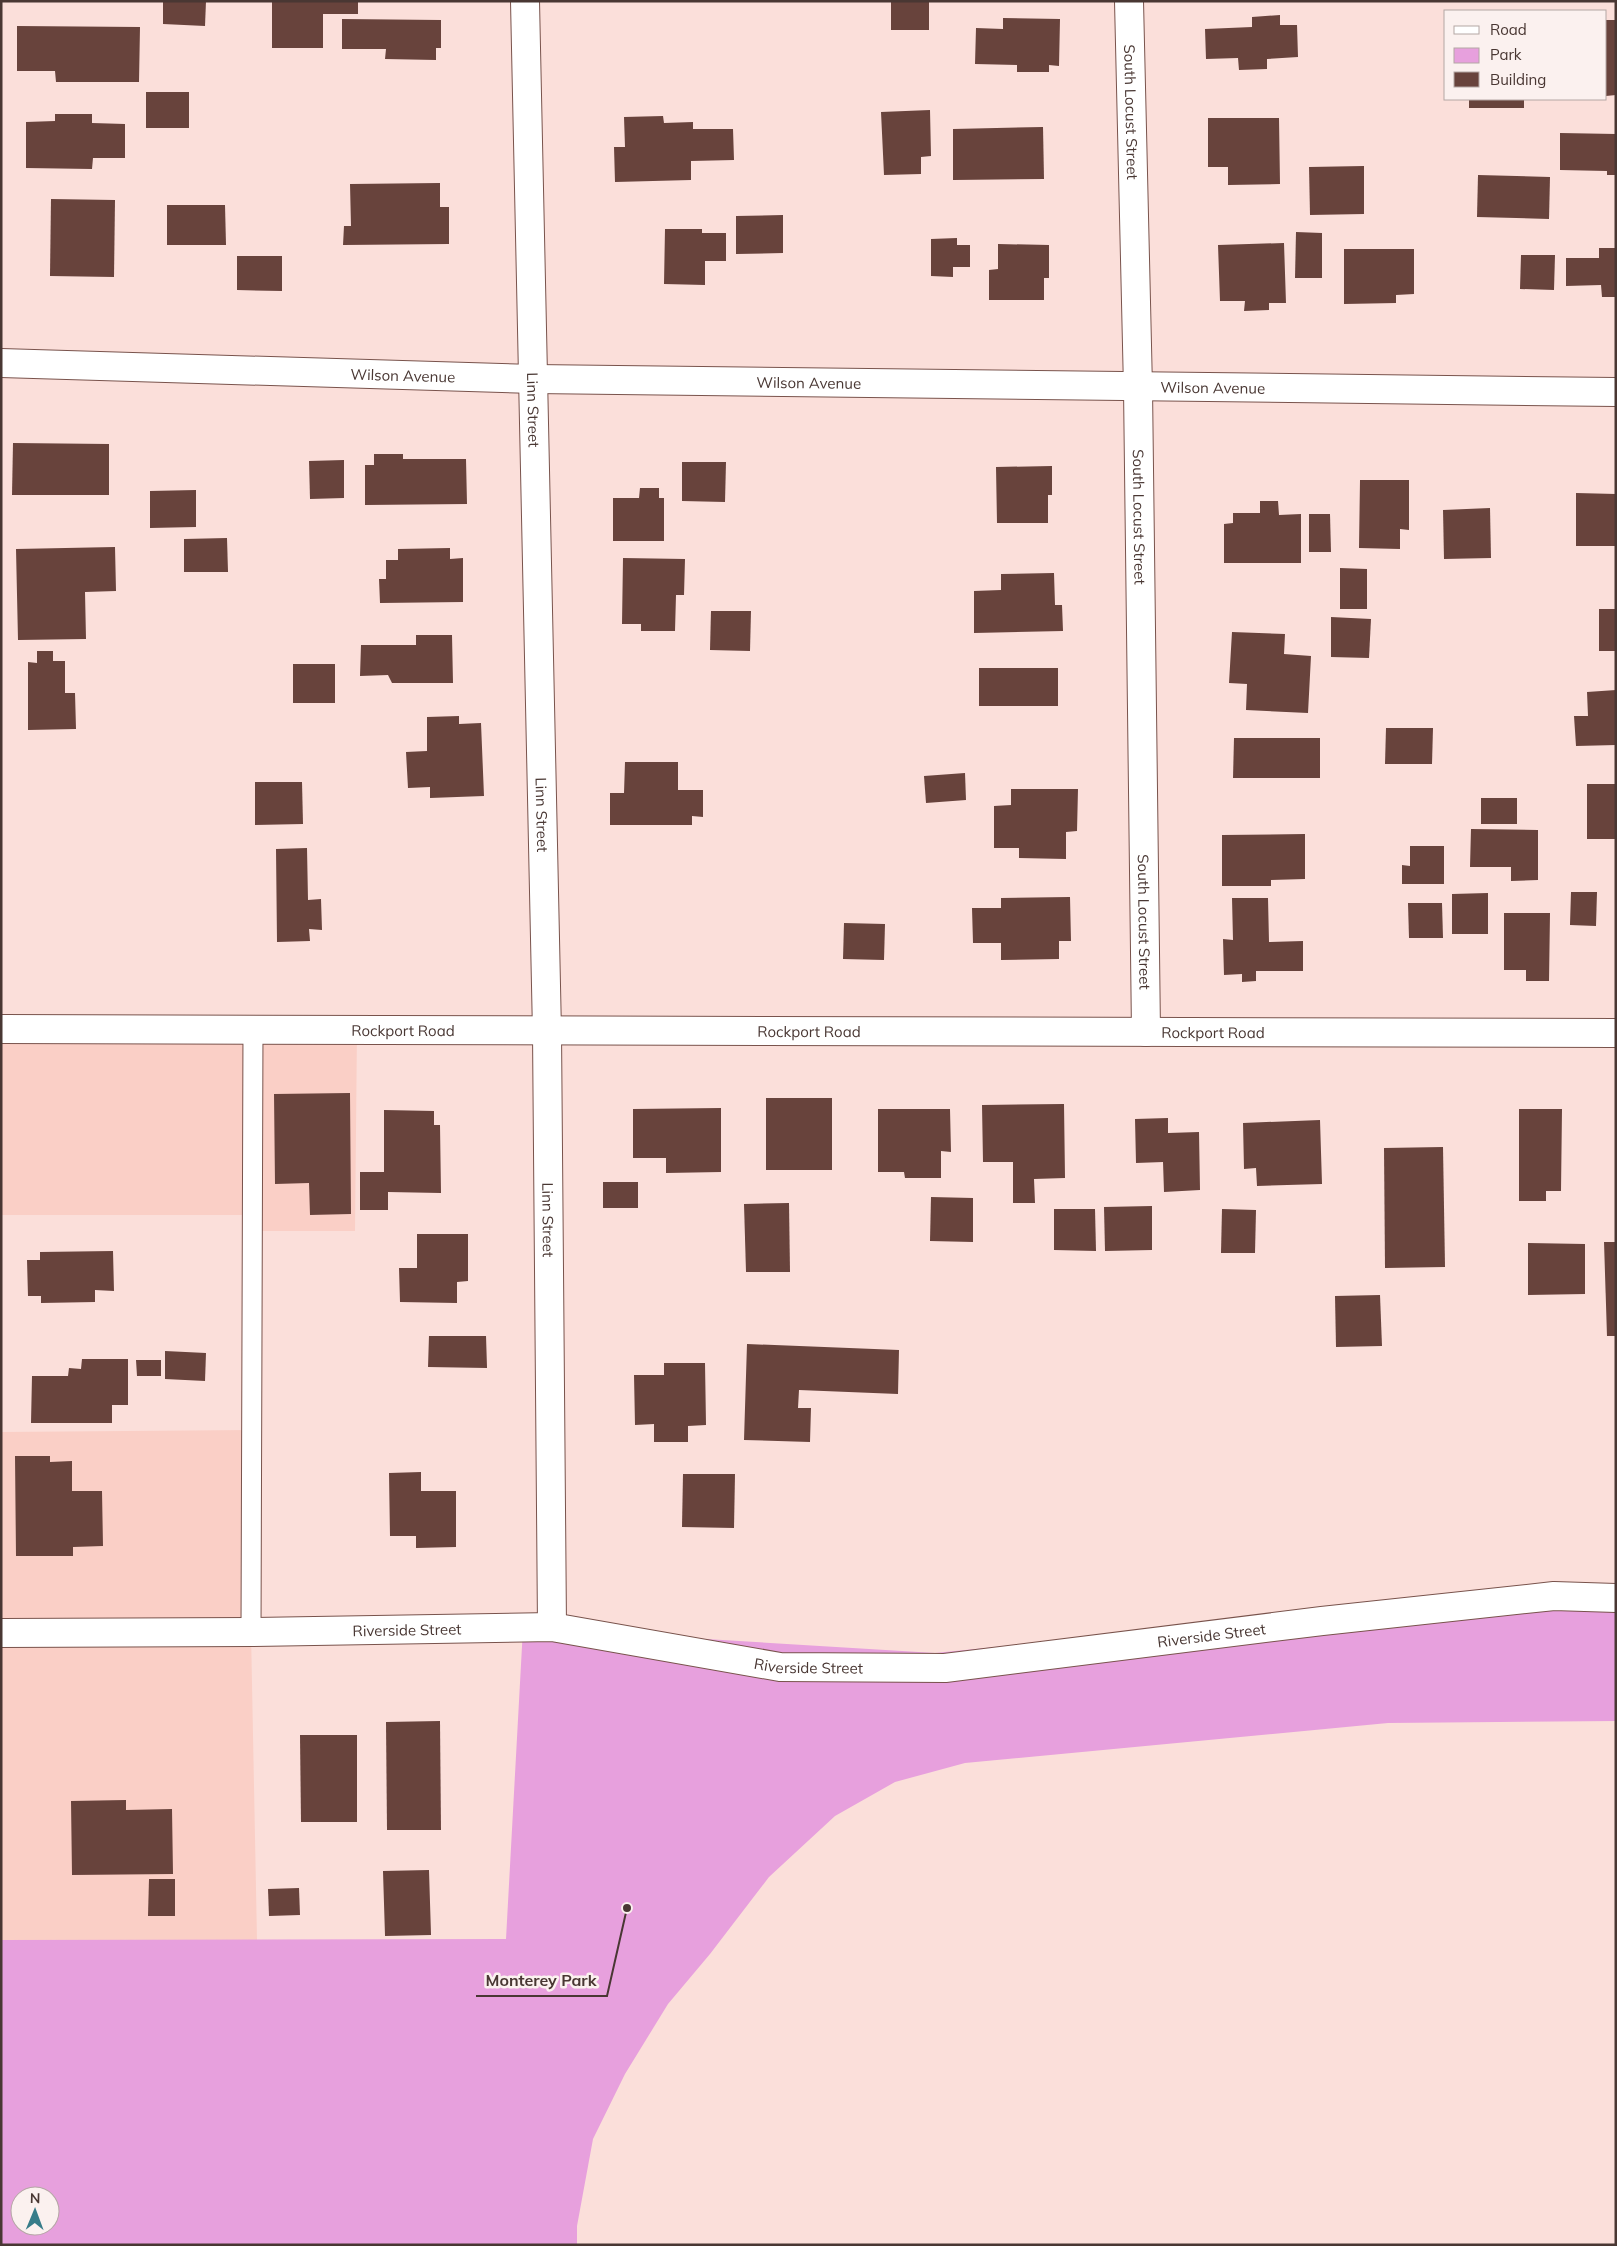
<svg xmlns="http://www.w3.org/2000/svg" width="1617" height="2246" font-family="Mulish,sans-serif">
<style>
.built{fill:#facfc6}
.green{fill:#e7a0dd;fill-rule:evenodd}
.building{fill:#68433c}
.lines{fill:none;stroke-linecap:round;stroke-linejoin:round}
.lane-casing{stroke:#79534c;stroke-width:21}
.street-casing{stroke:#79534c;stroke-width:30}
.secondary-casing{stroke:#79534c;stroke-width:30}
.lane{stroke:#fff;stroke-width:19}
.street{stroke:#fff;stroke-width:28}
.secondary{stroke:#fff;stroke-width:28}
.labels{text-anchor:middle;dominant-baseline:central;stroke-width:5;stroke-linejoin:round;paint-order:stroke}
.street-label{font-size:15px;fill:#493733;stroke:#fbf1ef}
.leader{fill:none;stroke:#493733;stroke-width:2}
.callout-dot{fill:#493733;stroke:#fbf1ef;stroke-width:2}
.callout-label{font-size:16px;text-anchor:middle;font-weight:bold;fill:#493733;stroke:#fbf1ef;stroke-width:5;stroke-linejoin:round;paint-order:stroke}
</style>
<rect width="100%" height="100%" fill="#fbdfda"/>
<g class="built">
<polygon points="1,1029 357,1029 355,1231 253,1231 253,1215 1,1215"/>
<polygon points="252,1430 251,1632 257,1940 1,1940 1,1432"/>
</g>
<path class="green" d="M1616,1586V1721L1388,1723L965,1763L895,1782L835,1816L769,1877L710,1954L668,2004L625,2074L593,2139L577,2226V2245H1V1940L506,1939L523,1628L935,1653ZM20,2196H50V2226H20Z"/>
<g class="building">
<polygon points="163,1 206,1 205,26 163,24"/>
<polygon points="272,1 358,1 358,14 323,14 323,48 272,48"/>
<rect x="891" y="1" width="38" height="29"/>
<polygon points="1280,15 1280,25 1297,25 1298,57 1267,59 1267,69 1239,70 1238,58 1206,59 1205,29 1252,27 1252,17"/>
<polygon points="1003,18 1060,19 1059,66 1049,65 1049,72 1017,72 1017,65 975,64 976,28 1003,29"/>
<polygon points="342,19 441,20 441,48 436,48 436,60 385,59 386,49 342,49"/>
<polygon points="1606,20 1616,20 1616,95 1606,96"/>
<polygon points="17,26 140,27 139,82 56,82 55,71 17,71"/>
<rect x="146" y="92" width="43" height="36"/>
<rect x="1469" y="99" width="55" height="9"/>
<polygon points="930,110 931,156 921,157 921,174 884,175 881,112"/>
<polygon points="55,114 92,114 92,123 125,124 125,158 93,158 92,169 26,168 26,122 55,121"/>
<polygon points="663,116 664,123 693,122 693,129 733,129 734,160 691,161 691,180 615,182 614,147 625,147 624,117"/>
<polygon points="1208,118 1279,118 1280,184 1228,185 1228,167 1208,167"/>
<polygon points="1043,127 1044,179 953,180 953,129"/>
<polygon points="1560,133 1616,134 1616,175 1607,175 1607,171 1560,170"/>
<polygon points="1364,166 1364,214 1310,215 1309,167"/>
<polygon points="1478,175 1550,177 1549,219 1477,217"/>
<polygon points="440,183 440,207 449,207 449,244 343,245 344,226 351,226 350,184"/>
<polygon points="51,199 115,200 114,277 50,276"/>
<polygon points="167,205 225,205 226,245 167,245"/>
<polygon points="783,215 783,253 736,254 736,216"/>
<polygon points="665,229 702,229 702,233 726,233 726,261 705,261 705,285 664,284"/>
<polygon points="1296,232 1322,233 1322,278 1295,278"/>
<polygon points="957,238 957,245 970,245 970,267 953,267 953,277 931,276 931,239"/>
<polygon points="1284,243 1286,303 1269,303 1269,310 1244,311 1245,301 1220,301 1218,245"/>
<polygon points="998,244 1049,245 1049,278 1044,278 1044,300 989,300 989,270 998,269"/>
<polygon points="1599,248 1616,248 1616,297 1602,297 1601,285 1566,286 1566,258 1599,258"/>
<polygon points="1344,249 1414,249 1414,294 1396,295 1396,303 1344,304"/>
<polygon points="1521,255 1555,255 1554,290 1520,289"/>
<polygon points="237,256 282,256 282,291 237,290"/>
<polygon points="13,443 109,444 109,495 12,495"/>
<polygon points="374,454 403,454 403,459 466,459 467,504 365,505 365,465 374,465"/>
<polygon points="344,460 344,498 310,499 309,461"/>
<polygon points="682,462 726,462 725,502 682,501"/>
<polygon points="1052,466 1052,495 1048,495 1048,523 997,523 996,467"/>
<polygon points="1360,480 1409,480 1409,530 1400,529 1400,549 1359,548"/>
<polygon points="640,488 659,488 659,498 664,498 664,541 613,541 613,498 639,498"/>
<polygon points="196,490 196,527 150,528 150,491"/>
<polygon points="1576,493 1616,494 1616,546 1576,546"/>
<polygon points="1260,501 1278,501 1279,515 1301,514 1301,563 1224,563 1224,524 1233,523 1233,513 1260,513"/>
<polygon points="1490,508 1491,558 1444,559 1443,510"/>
<polygon points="1309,514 1330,514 1331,552 1309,552"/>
<polygon points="227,538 228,572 184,572 184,539"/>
<polygon points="115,547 116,591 85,592 86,639 18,640 16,549"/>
<polygon points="450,548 450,559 463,558 463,602 380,603 379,579 386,579 386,560 398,560 398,549"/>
<polygon points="623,558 685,559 684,595 676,595 675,631 641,631 641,624 622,624"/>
<polygon points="1340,568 1367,569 1367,609 1340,609"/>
<polygon points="1054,573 1055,605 1062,605 1063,631 974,633 974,591 1001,590 1001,574"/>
<rect x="1599" y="609" width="17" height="42"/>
<polygon points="711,611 751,611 750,651 710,650"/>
<polygon points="1331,617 1371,619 1369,658 1331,657"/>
<polygon points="1232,632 1285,634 1284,654 1311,656 1308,713 1246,710 1247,684 1229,683"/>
<polygon points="416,635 452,635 453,683 392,683 388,675 360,676 361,645 416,645"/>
<polygon points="37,651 53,651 53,661 65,661 65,693 75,693 76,729 28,730 28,662 37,663"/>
<rect x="293" y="664" width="42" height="39"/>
<rect x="979" y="668" width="79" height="38"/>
<polygon points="1616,690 1616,745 1576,746 1574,716 1588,716 1587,692"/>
<polygon points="459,716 459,724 481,723 484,796 430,798 430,787 408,788 406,752 427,751 427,717"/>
<polygon points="1386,728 1433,728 1432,764 1385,764"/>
<polygon points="1234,738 1320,738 1320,778 1233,778"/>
<polygon points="625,762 678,762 678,790 703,790 703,817 692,816 692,825 610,825 610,793 624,793"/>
<polygon points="965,773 966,800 926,803 924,776"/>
<polygon points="255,782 302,782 303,824 255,825"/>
<rect x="1587" y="784" width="29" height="55"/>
<polygon points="1011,789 1078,789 1077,831 1066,832 1066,859 1019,858 1019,848 994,848 994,806 1011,805"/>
<rect x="1481" y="798" width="36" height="26"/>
<polygon points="1471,829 1538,830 1538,880 1511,881 1511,867 1470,867"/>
<polygon points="1305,834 1305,879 1271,880 1271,886 1222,886 1222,835"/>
<polygon points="1410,846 1444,846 1444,884 1402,884 1402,865 1410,866"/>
<polygon points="307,848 308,900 321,899 322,930 309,929 310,941 277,942 276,849"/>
<polygon points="1571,892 1597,892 1596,926 1570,925"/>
<polygon points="1488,893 1488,934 1452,934 1452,894"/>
<polygon points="1070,897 1071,941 1059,941 1059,959 1001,960 1001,943 973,943 972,908 1001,908 1001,898"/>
<polygon points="1232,898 1268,898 1269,942 1303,941 1303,971 1256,971 1256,981 1242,982 1242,974 1224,975 1223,939 1233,940"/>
<polygon points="1408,903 1442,903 1443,938 1409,938"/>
<polygon points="1504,913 1550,913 1549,981 1526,981 1526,970 1504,970"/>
<polygon points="844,923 885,924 884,960 843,959"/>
<polygon points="350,1093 351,1214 310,1215 309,1183 275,1184 274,1094"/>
<rect x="766" y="1098" width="66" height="72"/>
<polygon points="1064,1104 1065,1178 1034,1179 1035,1203 1013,1203 1013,1162 983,1162 982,1105"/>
<polygon points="721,1108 721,1172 666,1173 666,1158 633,1158 633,1109"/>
<polygon points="878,1109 950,1109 951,1152 941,1151 941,1178 905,1178 904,1172 878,1172"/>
<polygon points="1519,1109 1562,1109 1561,1191 1546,1191 1546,1201 1519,1201"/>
<polygon points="384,1110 434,1111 434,1125 440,1125 441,1193 388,1192 388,1210 360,1210 360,1172 384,1172"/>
<polygon points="1168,1118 1168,1133 1199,1132 1200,1190 1164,1192 1163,1162 1136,1163 1135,1119"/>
<polygon points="1320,1120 1322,1184 1257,1186 1256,1168 1244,1169 1243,1123"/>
<polygon points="1443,1147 1445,1267 1385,1268 1384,1148"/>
<rect x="603" y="1182" width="35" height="26"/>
<polygon points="931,1197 973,1198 973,1242 930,1241"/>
<polygon points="789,1203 790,1272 746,1272 744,1204"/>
<polygon points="1152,1206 1152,1250 1105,1251 1104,1207"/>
<polygon points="1054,1209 1095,1209 1096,1251 1054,1250"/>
<polygon points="1222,1209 1256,1210 1255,1253 1221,1253"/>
<polygon points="417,1234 468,1234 468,1281 457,1282 457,1303 400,1302 399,1268 417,1268"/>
<polygon points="1604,1242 1616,1242 1616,1336 1607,1336"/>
<polygon points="1528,1243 1585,1244 1585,1294 1528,1295"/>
<polygon points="113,1251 114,1291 95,1290 95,1302 41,1303 41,1296 28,1296 27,1260 40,1260 40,1252"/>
<polygon points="1380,1295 1382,1346 1336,1347 1335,1296"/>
<polygon points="429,1336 486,1336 487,1368 428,1367"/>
<polygon points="747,1344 899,1350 898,1394 799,1390 798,1408 811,1408 810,1442 744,1440"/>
<polygon points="165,1351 206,1353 205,1381 165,1379"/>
<polygon points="82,1359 128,1359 128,1405 112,1405 112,1423 31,1423 32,1376 68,1376 69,1368 81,1369"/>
<polygon points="136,1360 161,1360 161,1376 137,1376"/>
<polygon points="664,1363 705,1363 706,1425 688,1426 688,1442 654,1442 654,1424 635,1425 634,1375 664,1375"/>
<polygon points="15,1456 50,1456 50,1462 72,1461 72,1491 102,1491 103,1546 73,1547 73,1556 16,1556"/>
<polygon points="421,1472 421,1491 456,1491 456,1547 416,1548 416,1536 390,1536 389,1473"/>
<polygon points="683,1474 735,1474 734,1528 682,1527"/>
<polygon points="440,1721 441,1830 387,1830 386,1722"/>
<polygon points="300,1735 357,1735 357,1822 301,1822"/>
<polygon points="126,1800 126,1810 172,1809 173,1874 72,1875 71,1801"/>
<polygon points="429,1870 431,1935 385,1936 383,1871"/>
<polygon points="149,1879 175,1879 175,1916 148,1916"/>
<polygon points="299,1888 300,1915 269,1916 268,1889"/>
</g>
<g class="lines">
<defs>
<polyline id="lane" points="251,1632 253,1028"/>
<g id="street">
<path id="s1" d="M525,1L547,1032L552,1627"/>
<path id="s2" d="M1129,1L1138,388L1146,1032"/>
<path id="s3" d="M1,363L534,379L1616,392"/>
<path id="s4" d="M1,1633L251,1632L552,1627L780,1667L945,1668L1322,1621L1554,1596L1616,1598"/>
</g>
<g id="secondary">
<path id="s5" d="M1,1029L1616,1033"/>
</g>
</defs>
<use href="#lane" class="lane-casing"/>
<use href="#street" class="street-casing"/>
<use href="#secondary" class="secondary-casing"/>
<use href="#lane" class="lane"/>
<use href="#street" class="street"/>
<use href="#secondary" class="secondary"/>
</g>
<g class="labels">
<g class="street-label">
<text stroke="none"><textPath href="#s2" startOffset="111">South Locust Street</textPath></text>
<text stroke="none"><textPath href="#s3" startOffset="402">Wilson Avenue</textPath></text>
<text stroke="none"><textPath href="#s3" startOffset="808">Wilson Avenue</textPath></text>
<text stroke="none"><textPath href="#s3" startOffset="1212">Wilson Avenue</textPath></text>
<text stroke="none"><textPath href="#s1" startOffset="409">Linn Street</textPath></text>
<text stroke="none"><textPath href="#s2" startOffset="516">South Locust Street</textPath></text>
<text stroke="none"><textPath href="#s1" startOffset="814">Linn Street</textPath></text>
<text stroke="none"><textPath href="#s2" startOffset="921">South Locust Street</textPath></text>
<text stroke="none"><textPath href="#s5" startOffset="402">Rockport Road</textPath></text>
<text stroke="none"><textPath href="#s5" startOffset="808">Rockport Road</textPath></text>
<text stroke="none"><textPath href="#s5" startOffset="1212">Rockport Road</textPath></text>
<text stroke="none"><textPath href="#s1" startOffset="1219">Linn Street</textPath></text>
<text stroke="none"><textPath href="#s4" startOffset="406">Riverside Street</textPath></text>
<text stroke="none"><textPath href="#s4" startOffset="1216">Riverside Street</textPath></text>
<text stroke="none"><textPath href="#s4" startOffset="811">Riverside Street</textPath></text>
</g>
</g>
<path class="leader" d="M627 1908L607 1996H476"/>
<circle class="callout-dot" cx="627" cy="1908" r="5"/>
<g class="callout-label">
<text x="541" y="1986">Monterey Park</text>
</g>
<rect width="1617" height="2246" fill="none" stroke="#493733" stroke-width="5"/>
<rect x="1444" y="10" width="162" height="90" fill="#fbf1ef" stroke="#b4a7a4"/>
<rect x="1454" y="26" width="25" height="8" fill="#ffffff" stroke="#b4a7a4"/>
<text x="1490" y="35" font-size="15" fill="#493733">Road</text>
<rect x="1454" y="48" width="25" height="15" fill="#e7a0dd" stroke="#b4a7a4"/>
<text x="1490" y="60" font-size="15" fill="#493733">Park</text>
<rect x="1454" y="72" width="25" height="15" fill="#68433c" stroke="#b4a7a4"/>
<text x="1490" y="85" font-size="15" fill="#493733">Building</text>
<g transform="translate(35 2211) rotate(1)"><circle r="24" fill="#fbf1ef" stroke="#b4a7a4"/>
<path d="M0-4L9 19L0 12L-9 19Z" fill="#377c89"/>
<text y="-8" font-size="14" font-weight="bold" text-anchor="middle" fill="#493733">N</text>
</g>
</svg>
